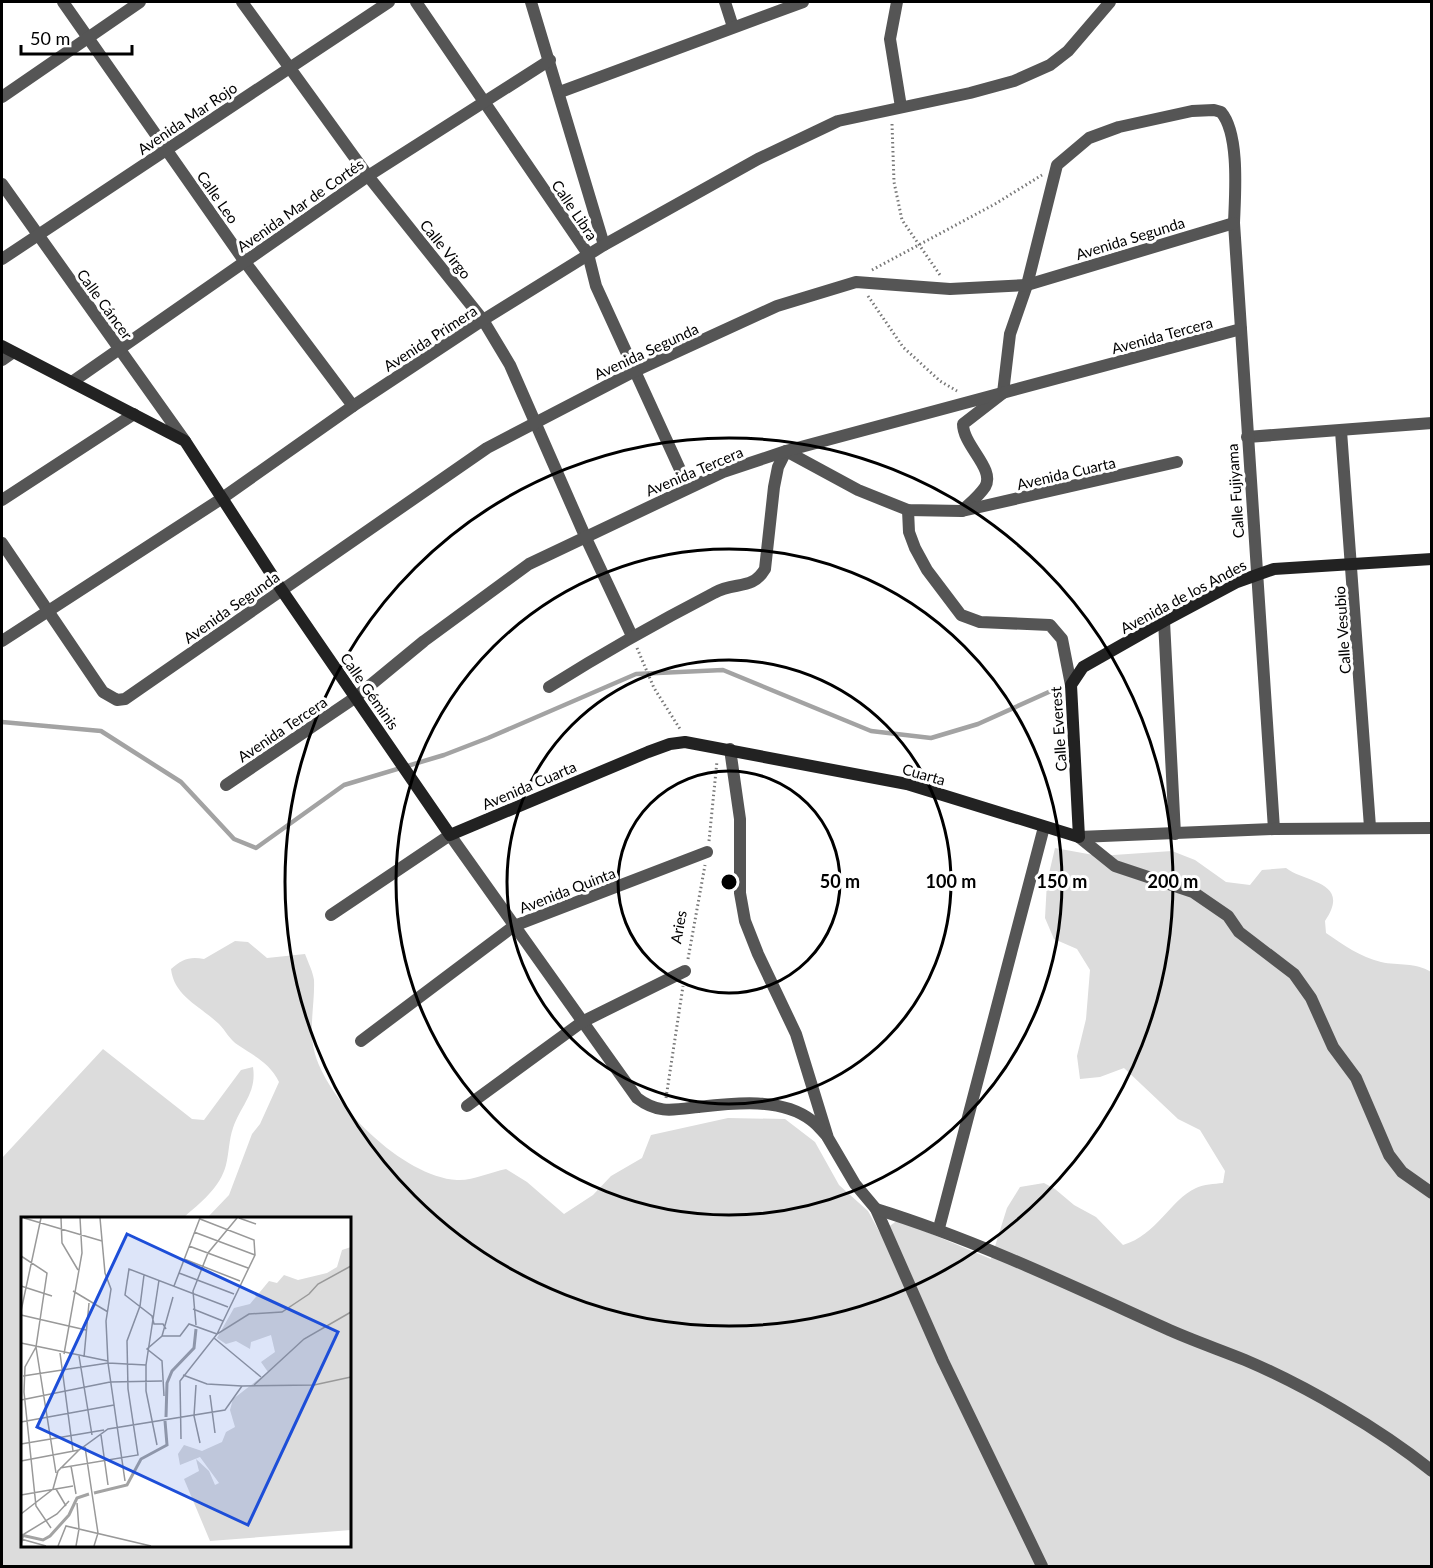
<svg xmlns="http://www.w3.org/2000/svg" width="1433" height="1568" font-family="Lato,sans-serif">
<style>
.green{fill:#dcdcdc}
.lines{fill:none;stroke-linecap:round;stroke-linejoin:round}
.stream{stroke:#a3a3a3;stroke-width:4.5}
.path{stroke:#777;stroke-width:3;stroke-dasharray:1.5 3;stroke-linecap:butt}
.street{stroke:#555;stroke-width:12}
.secondary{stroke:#222;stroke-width:12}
.ring{fill:none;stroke:#000;stroke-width:3}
.labels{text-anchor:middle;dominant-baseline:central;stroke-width:6;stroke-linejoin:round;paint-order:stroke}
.street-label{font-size:15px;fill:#000;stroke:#fff}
.inset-river{fill:none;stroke:#a3a3a3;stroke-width:3}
.inset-road{fill:none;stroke:#999;stroke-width:1.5}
.view{fill:#1d4ed8;fill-opacity:0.15;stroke:#1d4ed8;stroke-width:3}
.inset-edge{fill:none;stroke:#000;stroke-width:3}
.centre{fill:#000;stroke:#fff;stroke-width:3}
.ring-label{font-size:18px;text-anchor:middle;font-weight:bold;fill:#000;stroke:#fff;stroke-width:6;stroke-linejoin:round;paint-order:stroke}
</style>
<rect width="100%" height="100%" fill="#fff"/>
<path class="green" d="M1055,848L1099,856L1172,851L1195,860L1226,882L1250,885L1262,870L1286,868C1305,883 1352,881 1325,921L1326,933C1344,945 1360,957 1381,962C1399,966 1415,962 1431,972V1566H2V1158L103,1049L192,1119L204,1120L241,1070L253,1067C257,1093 241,1105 233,1128C229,1139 229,1153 226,1165C220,1188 200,1203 183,1218H22V1546H350V1218H207L229,1195L252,1134L260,1124L279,1082C270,1063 254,1056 238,1045C230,1040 225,1030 219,1024C200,1006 174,996 171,969C182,959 190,956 204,959L235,941L248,942L267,958L305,954C308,962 313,972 314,980C315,1004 308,1030 315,1054C329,1103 403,1177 457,1180C472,1181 491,1172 506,1169L527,1182L564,1214L593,1195L611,1176L642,1158L651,1135L728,1118L785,1119L815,1142L839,1185L868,1211L880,1233L898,1220L991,1259L1007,1208L1020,1187L1044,1183L1055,1189L1074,1205L1096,1217L1123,1245C1157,1235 1170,1200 1196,1188C1204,1184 1214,1184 1223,1183L1225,1171L1200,1130L1178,1119L1124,1068L1100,1077L1080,1079L1077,1056L1086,1019L1090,970L1077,949L1054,939L1045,918L1047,882Z"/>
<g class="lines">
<polyline class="stream" points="2,722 101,731 181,782 234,839 256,848 344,785 444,755 488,738 636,674 723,670 871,731 931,738 978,724 1051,691"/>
<g class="path">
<polyline points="892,124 894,182 902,220 940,275"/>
<polyline points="872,270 995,204 1042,175"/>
<polyline points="868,296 903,347 940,381 957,391"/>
<polyline points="637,648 654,688 680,729"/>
<polyline points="709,841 717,761"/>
<polyline points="688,959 705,865"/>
<polyline points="666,1098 683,986"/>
</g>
<g class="street">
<polyline points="63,2 245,262 353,406"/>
<polyline points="242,2 368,176 483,320 510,365 585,536 632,636"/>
<polyline points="416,2 588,254 596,286 688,487"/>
<polyline points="531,2 604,245"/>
<polyline points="725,2 733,27"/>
<polyline points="897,2 890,39 901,107"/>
<polyline points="560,92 803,2"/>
<polyline points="2,97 140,2"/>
<polyline points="2,184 185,441"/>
<polyline points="2,259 389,2"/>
<polyline points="2,360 12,353"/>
<polyline points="72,382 368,176 550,60"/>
<polyline points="1341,431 1370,827"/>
<polyline points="1247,437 1432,423"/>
<polyline points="2,500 134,414"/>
<polyline points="908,510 909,532 915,548 927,570 961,615 980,622 1050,625 1062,639 1071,685"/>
<path d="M962,511C969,504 979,496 985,487C996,469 963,446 963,424L1003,393L1010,334L1027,285L1057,165L1089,138L1119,127L1192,111L1214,110L1221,112C1240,134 1235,195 1234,223L1274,829"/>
<polyline points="2,543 103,692 117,700 125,699 487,448 635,371 777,306 856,282 950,289 1027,285 1234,223"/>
<polyline points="1164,621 1175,834"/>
<polyline points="2,641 221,499 353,406 483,320 604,245 758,159 838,121 970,93 1014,81 1050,65 1068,51 1110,2"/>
<path d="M549,687C603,653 658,622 714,593C735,581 752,591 765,569L774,487L778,467L786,451L858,490L908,510L962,511L1177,462"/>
<polyline points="730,749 740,819 740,893 745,921 758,954 796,1034 828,1138 855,1184 876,1209 943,1361 1042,1566"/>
<polyline points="226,785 356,697 424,641 529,564 723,472 786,451 1241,329"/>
<polyline points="1079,837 1115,866 1193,892 1228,916 1239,932 1294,974 1311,998 1333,1047 1356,1078 1389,1155 1402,1172 1432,1193"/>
<polyline points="1079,837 1274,829 1432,828"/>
<path d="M331,915L450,835L637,1098C658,1114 673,1110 698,1107C733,1103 781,1097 811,1120C817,1124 822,1131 827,1136"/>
<polyline points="361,1041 514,926 707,852"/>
<polyline points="467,1106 582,1022 685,971"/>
<path d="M876,1209C976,1240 1070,1285 1165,1328C1191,1340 1218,1349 1245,1360C1306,1386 1380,1429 1432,1471"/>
<polyline points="939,1228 1044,827"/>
</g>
<polyline class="secondary" points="2,346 185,441 281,589 450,835 648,752 670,744 685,742 907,784 1079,837 1071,685 1083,667 1164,621 1237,582 1274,569 1432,559"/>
</g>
<g class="ring">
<circle cx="729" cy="882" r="111"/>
<circle cx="729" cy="882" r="222"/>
<circle cx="729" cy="882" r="333"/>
<circle cx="729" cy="882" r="444"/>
</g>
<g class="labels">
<g class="street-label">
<text transform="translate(187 118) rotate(-34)">Avenida Mar Rojo</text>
<text transform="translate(218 197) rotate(55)">Calle Leo</text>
<text transform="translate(300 205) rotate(-35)">Avenida Mar de Cortés</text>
<text transform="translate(575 210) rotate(56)">Calle Libra</text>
<text transform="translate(1130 238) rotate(-17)">Avenida Segunda</text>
<text transform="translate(446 249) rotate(51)">Calle Virgo</text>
<text transform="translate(105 304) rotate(54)">Calle Cáncer</text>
<text transform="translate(1162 335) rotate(-15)">Avenida Tercera</text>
<text transform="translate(430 338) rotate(-33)">Avenida Primera</text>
<text transform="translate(646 351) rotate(-25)">Avenida Segunda</text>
<text transform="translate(694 471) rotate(-23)">Avenida Tercera</text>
<text transform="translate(1066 473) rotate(-13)">Avenida Cuarta</text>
<text transform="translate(1235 491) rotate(-94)">Calle Fujiyama</text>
<text transform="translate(1183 596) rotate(-28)">Avenida de los Andes</text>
<text transform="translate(231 607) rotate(-35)">Avenida Segunda</text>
<text transform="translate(1342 630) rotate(-94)">Calle Vesubio</text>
<text transform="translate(370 691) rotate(55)">Calle Géminis</text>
<text transform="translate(282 729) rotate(-34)">Avenida Tercera</text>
<text transform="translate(1058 729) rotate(-94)">Calle Everest</text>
<text transform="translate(924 774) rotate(16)">Cuarta</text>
<text transform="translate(529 785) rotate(-23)">Avenida Cuarta</text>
<text transform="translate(567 890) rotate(-21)">Avenida Quinta</text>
<text transform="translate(678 927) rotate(-80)">Aries</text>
</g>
</g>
<g transform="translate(21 1217)">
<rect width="330" height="330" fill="#fff"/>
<path d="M330,30V313L189,324L163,262L178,254L175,242L188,254L194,268L198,266L179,240L159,248L157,237L163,228L181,234L201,225L205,215L214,210L209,193L212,182L247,155L240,145L254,135L250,118L230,125L229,132L215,124L205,127L196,121L213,91L229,87L248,64L256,66L263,58L277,63L306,56L316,50L321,33Z" fill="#dcdcdc"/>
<path class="inset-river" d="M145,200L146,166L151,154L173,131L175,112M73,276L106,268L120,242L146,228L144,204M0,318L22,323L29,319L48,298L56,281L68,277"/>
<path class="inset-road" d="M3,1L81,24M40,1L41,26L57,53M79,1L84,56L90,72L85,104L87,146L104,264M218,1L235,7M179,2L233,23L234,38L196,117M173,15L234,38M168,29L227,51M0,39L26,56L15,130L35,256M163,42L219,64M158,56L213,77M0,69L31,79M153,69L179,1M52,74L87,95M172,92L202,104M0,94L20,1M0,98L65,113M175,108L172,74L187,36L216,1M145,112L142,107H133L131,99L104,78L108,52L207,90M141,119H159L168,107L196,117M193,121L240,160M0,126L87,144M15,130L4,150L3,175L15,289L30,311M39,136L52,234M43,137L61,36L59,1M58,139L71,218M63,140L68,86M162,158L186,167L221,169L293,168L330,160M2,159L87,146L125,148M175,168L173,199L179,226M233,168L283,122L330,95M189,178L194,216M143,179L141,144L126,132L141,119L152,80M0,183L89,165L141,164M0,205L93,188M80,218L87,268M160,222L159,164L196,117L228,97L261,95L288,77L297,67L330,49M0,227L83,213M136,228L125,174V148L138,63M64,230L77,316L73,329M0,244L58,233L87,212L204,193L221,169M50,249L55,277M39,251L117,238L107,172L106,124L119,89L123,58M35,272L45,289M0,278L52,269M0,297L32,272L37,254L58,233M0,322L25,329M0,327L3,317L36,297L48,284M37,329L45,309L130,329M55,329L58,312L56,286"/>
<path class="view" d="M106,17L317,115L227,308L16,210Z"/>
<rect width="330" height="330" class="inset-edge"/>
</g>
<circle cx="729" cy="882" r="9" class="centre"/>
<g class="ring-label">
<text x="840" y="888">50 m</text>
<text x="951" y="888">100 m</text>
<text x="1062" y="888">150 m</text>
<text x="1173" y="888">200 m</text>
</g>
<rect width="1433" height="1568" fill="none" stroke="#000000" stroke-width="6"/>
<path d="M21 45v9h111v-9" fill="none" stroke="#000000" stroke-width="3"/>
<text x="30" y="45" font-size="18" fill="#000000" stroke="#ffffff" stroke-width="4.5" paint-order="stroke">50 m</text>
</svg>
